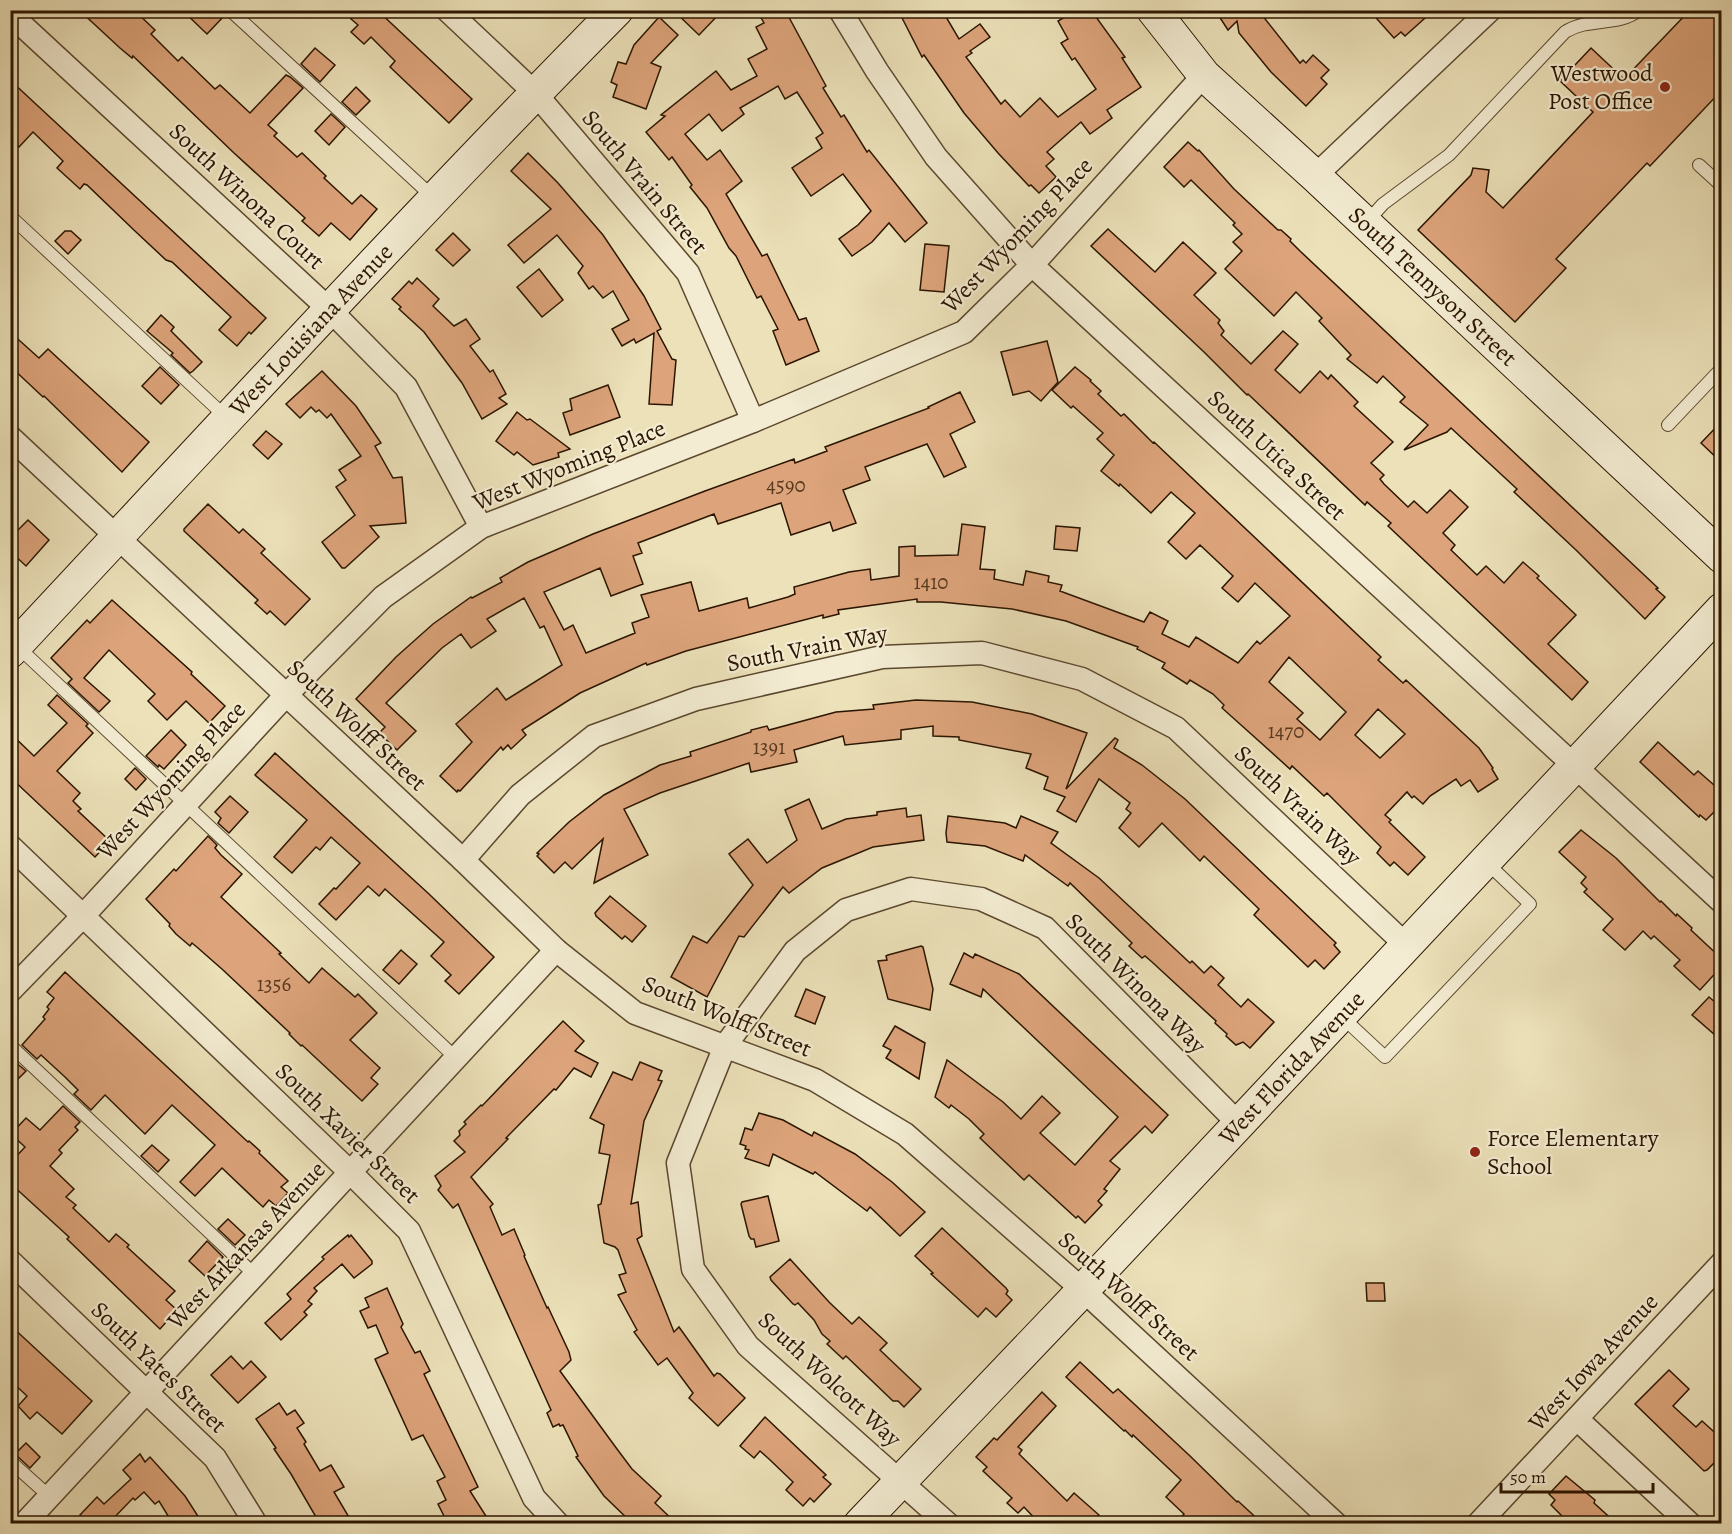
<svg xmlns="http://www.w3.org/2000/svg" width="1732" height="1534" font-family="Alegreya,serif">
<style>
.building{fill:#dda47b;stroke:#2b1500;stroke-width:1.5;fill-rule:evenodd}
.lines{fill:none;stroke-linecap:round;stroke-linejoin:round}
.lane-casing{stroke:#5b482e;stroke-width:14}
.street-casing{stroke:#5b482e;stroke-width:25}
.secondary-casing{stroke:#2b1500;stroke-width:34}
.lane{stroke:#f3ecd2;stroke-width:12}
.street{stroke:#f3ecd2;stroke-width:22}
.secondary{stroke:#f3ecd2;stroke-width:32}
.poi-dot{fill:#8f2418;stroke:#f3ecd2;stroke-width:2}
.labels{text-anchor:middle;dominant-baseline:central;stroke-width:4.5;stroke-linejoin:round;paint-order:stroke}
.number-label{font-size:21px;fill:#58391f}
.poi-label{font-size:24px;fill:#2b1500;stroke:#f3ecd2;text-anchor:end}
.street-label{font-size:24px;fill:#2b1500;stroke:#f3ecd2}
</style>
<rect width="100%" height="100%" fill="#ece1b9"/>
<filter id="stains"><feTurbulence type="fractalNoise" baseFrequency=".00333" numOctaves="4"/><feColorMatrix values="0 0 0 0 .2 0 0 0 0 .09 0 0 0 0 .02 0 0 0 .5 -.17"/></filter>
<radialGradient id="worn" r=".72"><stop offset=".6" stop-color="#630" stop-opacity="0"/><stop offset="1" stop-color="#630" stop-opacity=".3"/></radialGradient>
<g class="building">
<polygon points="79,10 134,10 155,30 151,34 178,61 182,57 215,89 220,85 250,113 286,75 290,77 303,88 268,125 277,133 274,136 297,157 302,153 326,176 324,178 352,204 361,195 377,209 350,240 331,223 319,236 302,221 305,218 234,153 133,56 132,58 120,48"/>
<polygon points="182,10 222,10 224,16 207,34"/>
<polygon points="359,10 377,10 472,99 449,123 390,67 395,61 371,37 364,44 351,32 358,25 351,19"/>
<polygon points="673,10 723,10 699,35"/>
<polygon points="770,10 785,10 826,86 823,88 841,117 844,115 867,152 869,150 927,223 905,242 889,223 872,242 852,256 839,239 858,225 871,211 843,174 811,196 792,168 822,148 816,138 823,133 797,92 785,99 778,86 740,108 744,114 722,131 709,114 685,134 707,160 720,150 742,181 726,194 762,256 767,254 799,320 806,318 819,351 786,365 773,331 778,329 761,296 757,298 736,256 729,248 707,208 690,187 692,185 672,157 669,160 646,132 665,116 661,115 716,71 731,90 757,76 748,59 767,49 756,27 764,23 760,16"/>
<polygon points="898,10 942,10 959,39 980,24 990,37 970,51 972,53 966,57 1001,104 1005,100 1020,117 1040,98 1058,117 1096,89 1075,58 1072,60 1061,43 1068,39 1058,21 1065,17 1061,10 1091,10 1125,57 1122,58 1141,87 1107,110 1112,118 1090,134 1081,122 1047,152 1054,159 1046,166 1056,177 1039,193 1031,185 1029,186 998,153 964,113 924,55 922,57"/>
<polygon points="1215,10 1258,10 1300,63 1303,60 1306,63 1313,55 1329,70 1321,78 1327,84 1306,106 1271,72 1239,33 1237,21 1228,30"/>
<polygon points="1369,10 1434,10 1405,36 1401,32 1394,38"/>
<polygon points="1690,10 1722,10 1722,90 1650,166 1647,163 1556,259 1566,268 1515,322 1418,230 1471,175 1473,168 1489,170 1486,192 1503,208 1593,112 1560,81 1591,48 1624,79"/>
<polygon points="659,17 678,35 651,63 661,67 646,109 613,97 617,85 611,82 618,62 626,64 634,45"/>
<polygon points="315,48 335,65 320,82 301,64"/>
<polygon points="10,80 266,318 251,334 249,332 237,346 219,330 231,317 172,262 166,260 136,232 87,185 84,184 80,189 57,168 63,161 33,132 19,147 10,139"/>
<polygon points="356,87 370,101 356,115 342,102"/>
<polygon points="331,114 345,127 329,145 315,131"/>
<polygon points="1188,142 1198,151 1199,150 1234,189 1278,230 1281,230 1291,239 1290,241 1300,251 1658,588 1656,589 1665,597 1645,619 1576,550 1514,492 1517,489 1451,428 1447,432 1404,450 1428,425 1400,402 1405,397 1383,376 1377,383 1347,359 1351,355 1319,321 1322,318 1296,292 1274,316 1225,269 1242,251 1233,242 1242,234 1233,225 1235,223 1191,180 1184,187 1164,167"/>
<polygon points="528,153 558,183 603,235 644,296 661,329 657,331 672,359 676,360 672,405 649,404 654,333 636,343 634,339 622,346 612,329 629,320 613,291 603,298 593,286 589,289 578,273 583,266 557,235 524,263 508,245 551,209 511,171"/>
<polygon points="1108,229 1155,272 1183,242 1216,273 1194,295 1220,320 1218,323 1224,331 1221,335 1251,364 1283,331 1298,344 1275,370 1300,393 1320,371 1328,379 1331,375 1358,402 1354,406 1393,442 1371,463 1384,475 1380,479 1384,484 1408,507 1414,501 1427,513 1450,490 1468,507 1443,533 1455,545 1451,550 1477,575 1486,566 1504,583 1523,562 1539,576 1537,578 1576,615 1548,644 1588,682 1572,700 1388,526 1391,523 1367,502 1365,505 1248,394 1247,395 1204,352 1091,246"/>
<polygon points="65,231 71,231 81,240 68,254 55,241"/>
<polygon points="453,233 470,250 453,266 436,250"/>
<polygon points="925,244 949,246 944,292 920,290"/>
<polygon points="539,269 563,300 542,317 517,287"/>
<polygon points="417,278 439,299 433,306 454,326 466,319 480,339 470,346 490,372 493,370 506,394 499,398 507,404 482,419 462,383 424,332 399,309 401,307 392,299 409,281 412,284"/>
<polygon points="161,315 174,327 171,331 202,362 193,371 190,373 171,355 173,353 147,331"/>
<polygon points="10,332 39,358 48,349 149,442 122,472 44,396 43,397 10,366"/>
<polygon points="1047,341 1058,382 1041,401 1029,391 1013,395 1001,352"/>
<polygon points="160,367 179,385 161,404 142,386"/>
<path d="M1075,367L1091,380L1090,381L1101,391L1098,394L1121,416L1124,414L1153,443L1154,442L1381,657L1378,660L1403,683L1406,680L1479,748L1493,768L1492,769L1498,779L1478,792L1470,780L1461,786L1456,779L1430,796L1423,804L1414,796L1412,798L1407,792L1385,815L1391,820L1389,822L1425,857L1408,875L1394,862L1390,866L1377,853L1381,847L1327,793L1324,796L1292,766L1290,769L1222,708L1224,705L1213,694L1190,680L1187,684L1162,668L1165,663L1137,649L1138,647L1066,621L1012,609L941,602H917V599L838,610L839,614L823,618V615L686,651L647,665L646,663L580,693L522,730L526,735L511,749L508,745L503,750L501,747L460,791L458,790L457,792L440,776L472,742L456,724L497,688L506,700L562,665L544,626L540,628L524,598L487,619L496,631L471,648L461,634L442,648L386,703L416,731L397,750L379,733L385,727L356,699L396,657L433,624L471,597L472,598L502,582L500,578L528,562L593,534L705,491L794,459L795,463L827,451L825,447L929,408L928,407L960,392L975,422L950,434L966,467L944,477L927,444L865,467L870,480L843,490L856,523L833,531L830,522L791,535L781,503L718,524L714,514L638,543L642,553L633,556L643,584L611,596L600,568L544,592L564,630L573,625L586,653L635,633L632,623L649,617L641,595L691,582L699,611L747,598L749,608L788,597L795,594L794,587L849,572L870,569L871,580L899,576V547L915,546V556L958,555L962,524L985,527L980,569L995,570L994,579L1023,585L1026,571L1049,576L1048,582L1062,585L1060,591L1144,622L1150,612L1168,621L1162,634L1189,647L1196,637L1238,663L1257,641L1260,644L1290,616L1255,583L1238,602L1222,588L1233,576L1200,545L1186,559L1168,542L1195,513L1171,492L1151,513L1120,484L1119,486L1101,471L1114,455L1097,439L1103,433L1073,406L1071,408L1052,390ZM1289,657L1346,712L1320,740L1297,719L1303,713L1269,682ZM1378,709L1405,734L1380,758L1355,735Z"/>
<polygon points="322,371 356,406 381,443 375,446 393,478 402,477 406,523 370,526 379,537 345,568 342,568 322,542 355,515 336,487 346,480 339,470 361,456 331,414 327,418 319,410 316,412 311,407 300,418 286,404"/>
<polygon points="608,385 620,417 570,435 563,413 572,410 570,399"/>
<polygon points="517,412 527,420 530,419 570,449 558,453 559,457 533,465 517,452 514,455 496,441"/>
<polygon points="1722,421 1722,463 1701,443"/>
<polygon points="266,431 282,444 268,459 253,445"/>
<polygon points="208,504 239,533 243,529 265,549 261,553 310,599 285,625 270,611 267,614 255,603 258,600 184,531 184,529"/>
<polygon points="28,520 49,540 26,566 10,551 10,538"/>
<polygon points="1056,526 1080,528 1077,551 1054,549"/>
<polygon points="112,600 192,672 191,674 225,706 209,723 186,701 167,720 148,701 155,694 109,650 84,678 110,701 99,712 68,683 72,679 51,658 87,620 90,623"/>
<polygon points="57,695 88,724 86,726 93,733 57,771 80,793 73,801 81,809 78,811 110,841 95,857 10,777 10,733 34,756 67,723 48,705"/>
<polygon points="916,700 972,702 1032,714 1087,733 1066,789 1115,738 1118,740 1114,748 1142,765 1185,799 1334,941 1336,943 1334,945 1340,952 1324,969 1315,960 1308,967 1254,915 1259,909 1204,856 1200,861 1162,823 1139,847 1119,828 1131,813 1126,809 1130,803 1099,779 1076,822 1057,811 1065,797 1044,789 1048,777 1026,768 1031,754 959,740 959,737 933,736 933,726 901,730 901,739 845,745 843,736 794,750 797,762 751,772 749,763 660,793 624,809 648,855 594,883 603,839 572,869 565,862 554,873 537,856 539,854 537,853 569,822 604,795 660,765 691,756 690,752 751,732 751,730 767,726 769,730 836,712 874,709 873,705"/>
<polygon points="171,730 186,745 164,769 159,765 158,767 146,756"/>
<polygon points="1658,742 1694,775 1698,771 1722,792 1722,819 1714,812 1706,820 1700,815 1699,817 1640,762"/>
<polygon points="275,753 429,894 494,957 459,994 445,981 451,975 431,956 444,942 385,889 379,896 368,886 336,920 319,904 334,888 336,889 360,863 331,837 320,850 316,847 292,873 274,857 307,820 255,775"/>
<polygon points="135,768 146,779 136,790 125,779"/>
<polygon points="230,796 248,812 229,833 218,823 221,818 215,812"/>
<polygon points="809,799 822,829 846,819 877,815 877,812 906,808 907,817 921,815 924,840 873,847 822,868 789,893 783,887 744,937 739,936 707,997 671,977 693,936 707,943 753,885 729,854 748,839 767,863 797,840 785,810"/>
<polygon points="948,816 1005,823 1016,828 1021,816 1058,832 1051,843 1099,878 1190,963 1192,961 1204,973 1211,966 1224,978 1218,985 1241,1007 1248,999 1274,1022 1250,1048 1243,1042 1236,1045 1226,1036 1227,1034 1215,1023 1216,1021 1152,962 1145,956 1142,958 1129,946 1132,943 1070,883 1068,886 1025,855 1023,861 985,846 947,842 946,833"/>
<polygon points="1581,830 1616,858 1660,902 1661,901 1676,916 1677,914 1692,928 1691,930 1722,959 1722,966 1700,990 1674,966 1680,960 1654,936 1651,939 1643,931 1625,950 1603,930 1613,919 1584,892 1587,889 1581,883 1586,877 1559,852"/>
<polygon points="208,836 217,845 215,848 221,855 242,874 221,897 281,953 279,954 309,983 322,968 355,997 358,994 377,1013 350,1040 380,1068 371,1078 378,1084 362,1101 302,1045 301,1046 289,1034 290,1033 223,970 198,948 192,943 190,946 176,934 169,926 170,924 146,899 174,869 176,871"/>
<polygon points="610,896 646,926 632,942 625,936 622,939 596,916 595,913"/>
<polygon points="921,946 923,947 933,989 930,1010 888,999 878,961 887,960 886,956 888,955"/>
<polygon points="401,950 417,964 399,984 383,970"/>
<polygon points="964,953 973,958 975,954 1019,974 1168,1115 1152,1133 1145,1126 1110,1161 1120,1169 1104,1189 1107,1191 1098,1201 1102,1205 1085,1223 1078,1216 1076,1218 1029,1175 1024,1180 980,1138 984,1134 969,1119 951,1105 949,1108 935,1097 947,1060 1003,1102 1021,1119 1042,1096 1060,1113 1040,1133 1075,1165 1118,1117 983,989 981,997 950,984"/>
<polygon points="65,972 248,1142 249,1141 260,1151 259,1153 288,1181 281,1187 288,1193 276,1206 269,1200 263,1207 222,1168 195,1196 180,1182 215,1145 172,1105 145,1134 105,1095 91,1110 74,1094 78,1090 65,1077 41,1055 37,1059 22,1045 45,1019 43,1017 49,1009 47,1007 54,998 47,992"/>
<polygon points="806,989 825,997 815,1024 795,1016"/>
<polygon points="1709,997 1722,1008 1722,1041 1692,1015"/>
<polygon points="563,1021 584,1041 575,1051 598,1063 591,1077 574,1068 556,1090 554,1089 506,1138 508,1139 471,1177 493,1204 490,1207 502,1235 514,1229 525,1255 524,1256 547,1308 548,1307 569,1352 571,1360 560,1371 617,1449 632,1469 661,1496 655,1503 677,1524 633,1524 604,1496 576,1457 578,1456 563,1425 560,1426 559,1424 553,1427 547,1413 551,1410 458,1204 453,1208 438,1190 441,1186 435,1176 465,1152 454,1141 460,1135 459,1131 466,1124 464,1122 481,1105 482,1106"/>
<polygon points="895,1026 925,1043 919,1079 886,1058 891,1050 883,1046"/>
<polygon points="10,1058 26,1071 10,1087"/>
<polygon points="640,1062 662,1071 658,1080 662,1081 644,1121 631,1204 638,1202 642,1236 637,1239 674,1332 679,1327 714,1376 717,1373 720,1374 745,1398 718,1426 689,1398 693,1393 667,1358 658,1365 634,1332 637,1330 618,1295 626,1292 619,1275 626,1273 618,1250 615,1247 604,1243 598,1205 601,1204 610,1155 599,1153 604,1125 590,1118 613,1072 632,1080"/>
<polygon points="63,1106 80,1122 75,1127 78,1130 59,1150 62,1153 50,1166 74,1189 66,1197 76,1205 73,1208 109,1242 116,1234 129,1245 127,1247 175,1291 166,1300 177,1310 160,1329 67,1239 69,1237 10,1183 10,1163 25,1147 11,1134 26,1118 40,1130"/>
<polygon points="759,1113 783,1120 812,1136 814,1132 855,1154 892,1182 925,1212 900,1236 870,1207 867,1211 815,1172 813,1174 773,1154 769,1166 745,1158 749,1150 745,1149 746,1146 740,1144 745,1128 752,1130"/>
<polygon points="152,1145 169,1160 158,1172 141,1156"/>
<polygon points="768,1196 779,1241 756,1247 754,1239 751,1239 749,1236 741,1204 742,1202"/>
<polygon points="228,1219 245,1235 235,1245 218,1229"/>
<polygon points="942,1228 1006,1288 1008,1291 1006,1294 1012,1300 996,1317 986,1308 978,1317 931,1274 933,1273 915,1256"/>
<polygon points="348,1235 349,1237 351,1235 364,1251 372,1261 372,1264 354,1278 342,1264 314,1288 317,1291 308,1301 312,1304 304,1312 307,1315 281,1340 265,1323 291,1299 287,1294 324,1259 322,1257"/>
<polygon points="207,1241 223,1257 205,1276 189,1261"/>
<polygon points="790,1259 829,1302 852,1324 859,1317 887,1343 880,1350 921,1389 904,1407 898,1401 893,1401 846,1356 843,1359 827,1344 830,1341 822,1334 814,1320 798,1303 795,1305 793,1304 771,1280 770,1277"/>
<polygon points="1366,1283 1384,1283 1385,1301 1367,1301"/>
<polygon points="387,1288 403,1324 401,1327 415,1353 420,1351 430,1371 424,1374 478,1487 470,1491 491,1524 448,1524 438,1504 446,1500 437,1481 445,1477 423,1435 412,1440 375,1359 388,1353 376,1325 368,1328 360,1311 369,1307 365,1298"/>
<polygon points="10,1325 92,1401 62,1434 37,1412 30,1419 18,1406 27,1396 10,1380"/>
<polygon points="231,1356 243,1369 251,1361 266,1377 238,1403 211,1375"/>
<polygon points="1080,1362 1113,1393 1118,1389 1189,1455 1237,1502 1238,1501 1263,1524 1175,1524 1184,1514 1166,1497 1181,1480 1133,1435 1132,1437 1125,1430 1124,1431 1066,1377"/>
<polygon points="1669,1370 1689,1389 1673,1406 1696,1427 1702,1421 1722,1439 1722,1455 1707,1470 1704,1471 1635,1404"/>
<polygon points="1042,1392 1056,1406 1018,1447 1022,1450 1019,1454 1067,1501 1074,1493 1099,1515 1091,1524 1040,1524 1024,1507 1018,1513 1007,1503 1012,1498 983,1471 987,1467 976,1457 994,1438 997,1440"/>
<polygon points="279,1403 287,1415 295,1410 304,1423 297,1428 306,1442 304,1444 320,1471 331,1465 344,1487 334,1492 353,1524 320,1524 291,1474 274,1449 276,1448 256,1419"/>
<polygon points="765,1417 826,1475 823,1477 831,1484 814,1502 810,1498 803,1506 786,1490 793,1482 769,1459 760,1451 754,1458 740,1446"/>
<polygon points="26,1443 40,1457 30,1468 15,1454"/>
<polygon points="140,1454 145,1462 150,1457 185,1496 203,1524 173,1524 159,1501 155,1504 144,1492 135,1500 133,1498 108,1524 89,1524 80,1515 97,1497 104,1504 131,1479 123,1470"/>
<polygon points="1566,1476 1595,1500 1594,1503 1617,1524 1570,1524 1551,1505 1555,1500 1549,1494"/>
</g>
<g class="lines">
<defs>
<g id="lane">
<polyline points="230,10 434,198"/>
<polyline points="1699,165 1722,186"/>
<polyline points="10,216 227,418"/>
<path d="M1366,223L1383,204L1449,155L1565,32C1588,17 1618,27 1639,10"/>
<polyline points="1668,425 1722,368"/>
<polyline points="17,646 456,1058"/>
<polyline points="1341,1016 1385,1057 1530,904 1486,862"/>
<polyline points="10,1045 255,1275"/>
<polyline points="10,1461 49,1496"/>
</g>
<g id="street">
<polyline points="447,10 535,93 688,273 753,421"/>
<polyline points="840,10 877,71 936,157 1032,265 1722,902"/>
<polyline points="10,14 330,310 406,387 481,527"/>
<polyline points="1315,176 1490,10"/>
<polyline points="10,437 463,860 556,950 635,1013 815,1080 905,1134 1083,1290 1336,1524"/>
<polyline points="10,846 350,1172 409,1231 534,1498 558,1524"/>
<polyline points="463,860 520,795 594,736 696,699 882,657 982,653 1082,679 1176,728 1406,945"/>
<polyline points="10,991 83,916 286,695 383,597 481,527 753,421 964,332 1032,265 1204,75"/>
<polyline points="10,1261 215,1458 256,1524"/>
<polyline points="1577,1419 1690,1524"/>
<polyline points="24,1524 556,950"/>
<polyline points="948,1524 748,1346 693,1269 678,1163 725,1046 795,951 846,910 911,889 981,899 1045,928 1239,1124"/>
<polyline points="1478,1524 1722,1263"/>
</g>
<g id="secondary">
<path id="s1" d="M1153,10L1204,75L1315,176L1722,557"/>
<path id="s2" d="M10,652C211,437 410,220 617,10"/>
<path id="s3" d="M860,1524L1083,1290L1722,609"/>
</g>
</defs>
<use href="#lane" class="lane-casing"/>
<use href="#street" class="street-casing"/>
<use href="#secondary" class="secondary-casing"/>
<use href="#lane" class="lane"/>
<use href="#street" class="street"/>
<use href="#secondary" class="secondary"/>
</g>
<g class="poi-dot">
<circle cx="1665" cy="87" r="6"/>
<circle cx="1475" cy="1152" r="6"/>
</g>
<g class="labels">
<g class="number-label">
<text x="786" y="485">4590</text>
<text x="931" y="582">1410</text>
<text x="1286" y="731">1470</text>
<text x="769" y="747">1391</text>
<text x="274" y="984">1356</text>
</g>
<g class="poi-label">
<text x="1653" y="73">Westwood<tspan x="1653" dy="28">Post Office</tspan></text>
<text x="1487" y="1138" text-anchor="start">Force Elementary<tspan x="1487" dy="28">School</tspan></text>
</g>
<g class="street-label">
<text transform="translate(645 182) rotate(50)">South Vrain Street</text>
<text transform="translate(247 196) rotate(43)">South Winona Court</text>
<text transform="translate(1017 235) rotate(-46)">West Wyoming Place</text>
<text stroke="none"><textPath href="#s1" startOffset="394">South Tennyson Street</textPath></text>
<text stroke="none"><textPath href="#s2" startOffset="441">West Louisiana Avenue</textPath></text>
<text transform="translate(1277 455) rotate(43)">South Utica Street</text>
<text transform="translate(569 465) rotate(-22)">West Wyoming Place</text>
<text transform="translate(807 648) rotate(-11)">South Vrain Way</text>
<text transform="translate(357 725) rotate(43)">South Wolff Street</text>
<text transform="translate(171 780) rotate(-47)">West Wyoming Place</text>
<text transform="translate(1298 805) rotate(43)">South Vrain Way</text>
<text transform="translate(1136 983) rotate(45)">South Winona Way</text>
<text transform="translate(727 1016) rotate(22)">South Wolff Street</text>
<text stroke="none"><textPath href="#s3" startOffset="628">West Florida Avenue</textPath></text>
<text transform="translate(348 1133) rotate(44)">South Xavier Street</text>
<text transform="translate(246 1245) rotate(-47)">West Arkansas Avenue</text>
<text transform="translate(1129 1296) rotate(42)">South Wolff Street</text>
<text transform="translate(1593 1362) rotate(-47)">West Iowa Avenue</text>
<text transform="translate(159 1367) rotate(44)">South Yates Street</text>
<text transform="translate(830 1379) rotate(43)">South Wolcott Way</text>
</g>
</g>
<rect width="1732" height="1534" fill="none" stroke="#ece1b9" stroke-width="36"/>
<rect x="12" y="12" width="1708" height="1510" fill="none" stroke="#2b1500" stroke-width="3"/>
<rect x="18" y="18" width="1696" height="1498" fill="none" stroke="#2b1500" stroke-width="1.5"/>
<path d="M1501 1483v9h152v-9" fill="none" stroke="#2b1500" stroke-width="3"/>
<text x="1510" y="1483" font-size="18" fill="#2b1500" stroke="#f3ecd2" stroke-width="4.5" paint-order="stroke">50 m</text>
<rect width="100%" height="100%" filter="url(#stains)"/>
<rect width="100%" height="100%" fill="url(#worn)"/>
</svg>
